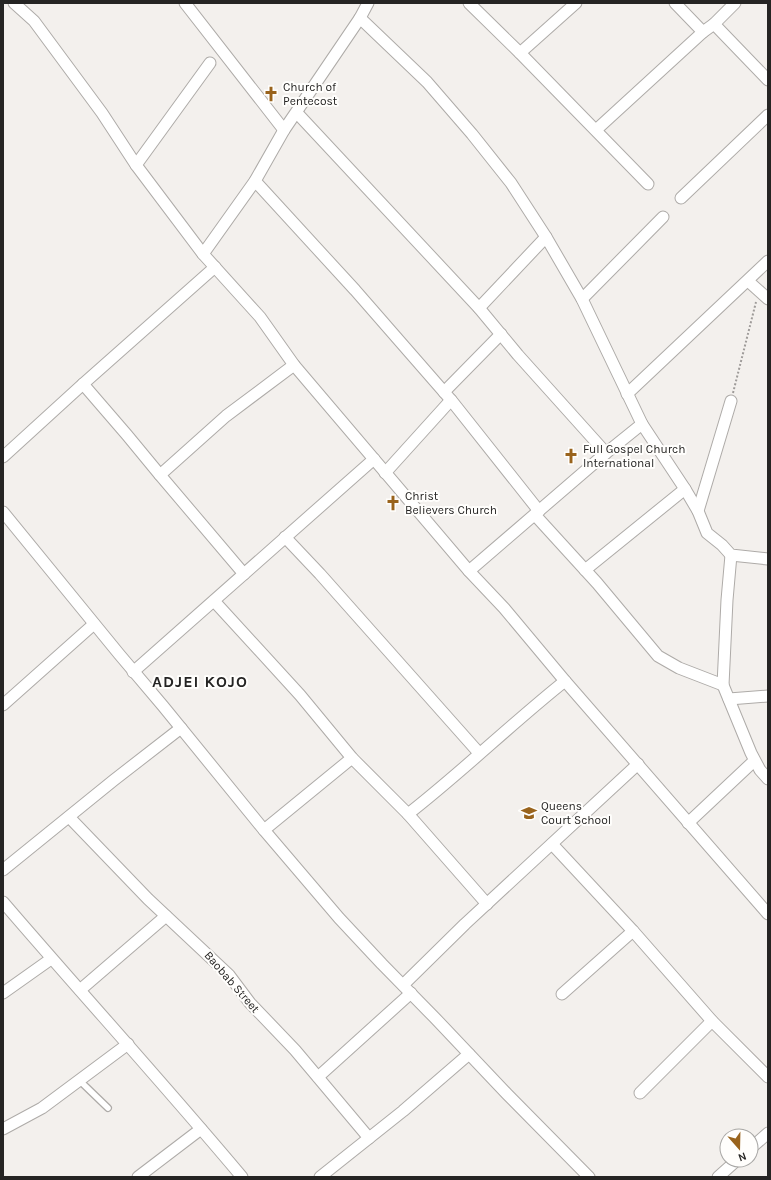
<svg xmlns="http://www.w3.org/2000/svg" width="771" height="1180" font-family="Karla,sans-serif">
<style>
.lines{fill:none;stroke-linecap:round;stroke-linejoin:round}
.lane-casing{stroke:#aeaba8;stroke-width:8}
.street-casing{stroke:#aeaba8;stroke-width:13}
.path{stroke:#9e9b99;stroke-width:2;stroke-dasharray:2 2;stroke-linecap:butt}
.lane{stroke:#fff;stroke-width:5.5}
.street{stroke:#fff;stroke-width:11}
.labels{text-anchor:middle;dominant-baseline:central;stroke-width:4;stroke-linejoin:round;paint-order:stroke}
.poi-label{font-size:12px;fill:#252423;stroke:#fffefc;text-anchor:start}
.street-label{font-size:12px;fill:#252423;stroke:#fffefc}
.district-label{font-size:16px;font-weight:bold;letter-spacing:1px;fill:#252423;stroke:#fffefc}
</style>
<rect width="100%" height="100%" fill="#f3f0ed"/>
<g class="lines">
<defs>
<polyline id="lane" points="80,1081 108,1108"/>
<g id="street">
<polyline points="14,3 34,21 102,113 136,165 203,254 260,317 294,365 469,571 504,608 565,681 768,914"/>
<polyline points="185,3 284,130"/>
<polyline points="469,3 520,53 648,184"/>
<polyline points="675,3 703,32 714,24 735,3"/>
<polyline points="360,18 427,82 472,134 511,183 546,237 582,299 642,424 685,489 698,511 707,533 722,545 731,555 768,559"/>
<polyline points="714,24 768,80"/>
<polyline points="520,53 576,3"/>
<polyline points="297,113 479,308 518,355 606,453"/>
<polyline points="596,130 703,32"/>
<polyline points="136,165 210,63"/>
<polyline points="255,181 355,290 451,400 539,511"/>
<polyline points="681,198 768,115"/>
<polyline points="203,254 255,181 284,130 360,18 368,3"/>
<polyline points="748,281 768,299"/>
<polyline points="582,299 663,217"/>
<polyline points="479,308 546,237"/>
<polyline points="83,384 127,435 160,475"/>
<polyline points="444,392 501,334"/>
<polyline points="627,394 768,261"/>
<polyline points="3,457 83,384 215,267"/>
<polyline points="385,473 451,400"/>
<polyline points="698,511 731,401"/>
<polyline points="3,512 119,654 163,706 264,830 339,918 382,964 434,1017 507,1094 589,1177"/>
<polyline points="535,515 597,583 658,656 679,668 723,685"/>
<polyline points="285,537 320,574 479,753"/>
<polyline points="731,555 727,600 723,685 751,753 760,770 768,779"/>
<polyline points="585,570 685,489"/>
<polyline points="469,571 606,453 642,424"/>
<polyline points="244,574 160,475 226,416 294,365"/>
<polyline points="214,601 300,695 352,758 408,814 487,904"/>
<polyline points="133,672 374,459"/>
<polyline points="729,699 768,696"/>
<polyline points="3,705 94,624"/>
<path d="M408,814C462,772 511,724 565,681"/>
<polyline points="69,817 148,899 229,975 250,1003 295,1050 369,1138"/>
<polyline points="688,823 754,761"/>
<polyline points="264,830 352,758"/>
<polyline points="552,844 633,931 712,1021 768,1077"/>
<polyline points="3,870 114,780 181,728"/>
<path d="M3,902C82,994 164,1084 242,1177"/>
<polyline points="403,985 465,924 638,764"/>
<polyline points="80,990 166,916"/>
<polyline points="3,993 51,959"/>
<polyline points="562,994 633,931"/>
<polyline points="318,1077 411,993"/>
<polyline points="640,1093 712,1021"/>
<polyline points="3,1129 42,1108 128,1044"/>
<polyline points="751,1148 768,1133"/>
<polyline points="138,1177 201,1129"/>
<polyline points="320,1177 403,1111 469,1054"/>
<polyline points="718,1177 737,1160"/>
</g>
</defs>
<use href="#lane" class="lane-casing"/>
<use href="#street" class="street-casing"/>
<polyline class="path" points="733,393 756,302"/>
<use href="#lane" class="lane"/>
<use href="#street" class="street"/>
</g>
<defs>
<symbol id="church-bare" viewBox="-9 -9 18 18"><path d="M-1.2-6h2.4v3.5h3.3v2.4h-3.3V6h-2.4V-.1h-3.3v-2.4h3.3Z" fill="#99631c" stroke="#fffefc" stroke-width="2.5" paint-order="stroke"/></symbol>
<symbol id="school-bare" viewBox="-9 -9 18 18"><path d="M0-5L7-2L0 1L-7-2ZM-4 1L0 2.5L4 1V4Q0 6-4 4Z" fill="#99631c" stroke="#fffefc" stroke-width="2.5" paint-order="stroke"/></symbol>
</defs>
<g fill-rule="evenodd">
<use href="#church-bare" x="260" y="83" width="22" height="22"/>
<use href="#church-bare" x="560" y="445" width="22" height="22"/>
<use href="#church-bare" x="382" y="492" width="22" height="22"/>
<use href="#school-bare" x="518" y="802" width="22" height="22"/>
</g>
<g class="labels">
<g class="poi-label">
<text x="283" y="87">Church of<tspan x="283" dy="14">Pentecost</tspan></text>
<text x="583" y="449">Full Gospel Church<tspan x="583" dy="14">International</tspan></text>
<text x="405" y="496">Christ<tspan x="405" dy="14">Believers Church</tspan></text>
<text x="541" y="806">Queens<tspan x="541" dy="14">Court School</tspan></text>
</g>
<g class="street-label">
<text transform="translate(232 982) rotate(49)">Baobab Street</text>
</g>
<g class="district-label">
<text x="200" y="681">ADJEI KOJO</text>
</g>
</g>
<rect width="771" height="1180" fill="none" stroke="#252423" stroke-width="8"/>
<g transform="translate(739 1148) rotate(160)"><circle r="19" fill="#fffefc" stroke="#a8a7a5"/>
<path d="M0-3L7 15L0 10L-7 15Z" fill="#99631c"/>
<text y="-6" font-size="11" font-weight="bold" text-anchor="middle" fill="#252423">N</text>
</g>
</svg>
